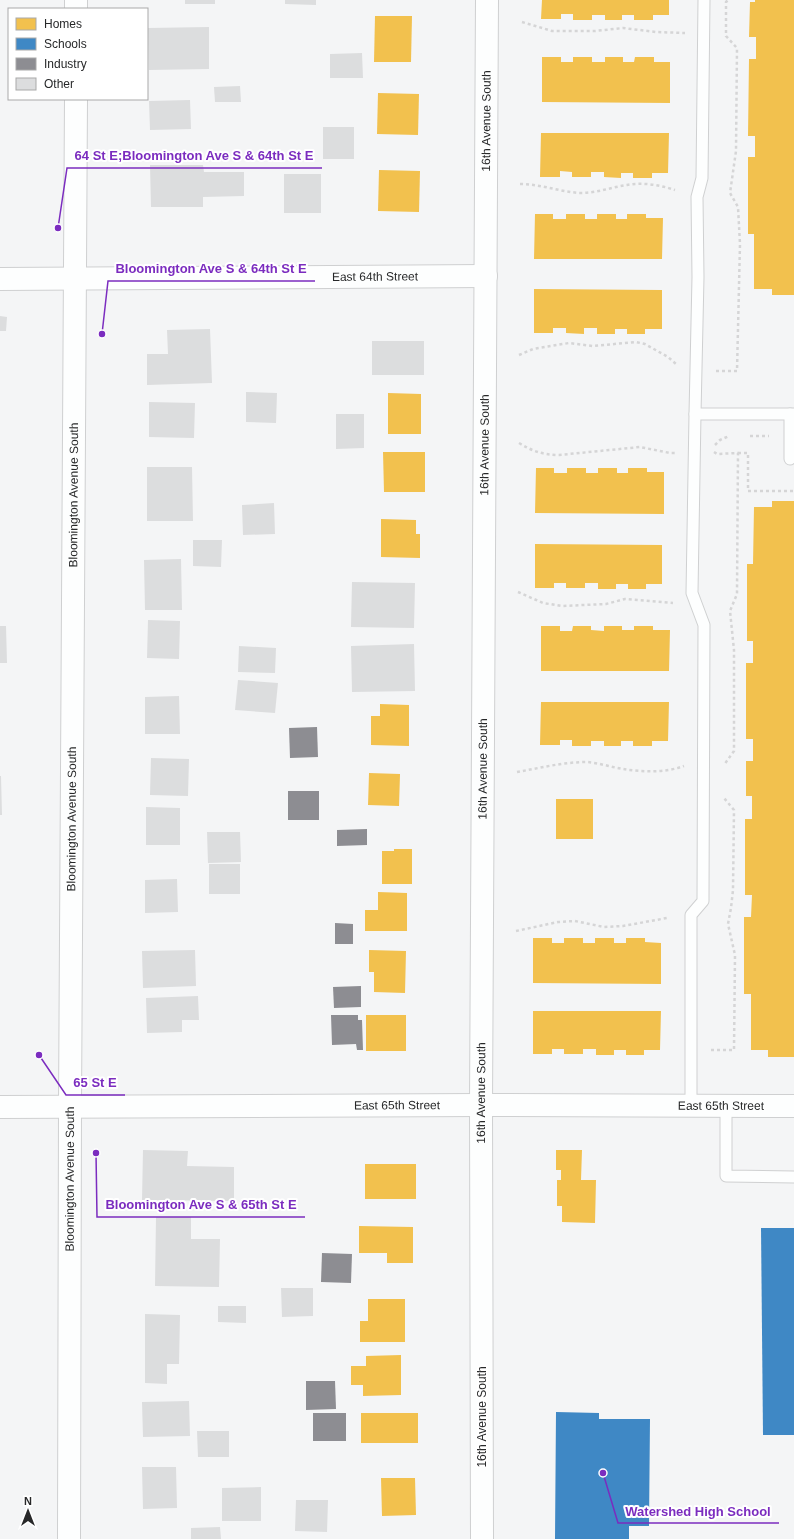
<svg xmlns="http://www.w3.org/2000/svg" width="794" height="1539" font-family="Arial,sans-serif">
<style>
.homes{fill:#f2c14e}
.schools{fill:#3f88c5}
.industry{fill:#8d8d92}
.building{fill:#dcddde}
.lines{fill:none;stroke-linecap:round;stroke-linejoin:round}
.service-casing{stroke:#cfd0d1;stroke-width:13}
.minor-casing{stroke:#cfd0d1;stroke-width:24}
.tertiary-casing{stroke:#cfd0d1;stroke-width:24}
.path{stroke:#d5d5d6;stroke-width:2.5;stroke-dasharray:3 3;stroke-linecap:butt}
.service{stroke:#fdfefe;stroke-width:11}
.minor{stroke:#fdfefe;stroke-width:22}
.tertiary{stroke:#fdfefe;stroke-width:22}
.labels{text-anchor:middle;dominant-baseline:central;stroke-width:4;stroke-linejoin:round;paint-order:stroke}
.street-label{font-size:12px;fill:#272829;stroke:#fff}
.leader{fill:none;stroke:#7b2cbf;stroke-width:1.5}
.callout-dot{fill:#7b2cbf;stroke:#fff;stroke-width:1.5}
.callout-label{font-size:13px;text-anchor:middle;font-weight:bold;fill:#7b2cbf;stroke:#fff;stroke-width:4;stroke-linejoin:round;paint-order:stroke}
</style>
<rect width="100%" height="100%" fill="#f4f5f6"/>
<g class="homes">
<polygon points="542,0 669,0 669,15 653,15 653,20 634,20 634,15 622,15 622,20 605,20 605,15 592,15 592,20 573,20 573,14 561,14 561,19 541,19"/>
<polygon points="755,0 794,0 794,295 772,295 772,289 754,289 754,234 748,234 748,157 755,157 755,136 748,136 749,59 756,59 756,37 749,37 750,2 755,2"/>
<polygon points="375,16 412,16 411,62 374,62"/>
<polygon points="542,57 561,57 561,62 573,62 573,57 592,57 592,62 605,62 605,57 623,57 623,62 634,62 635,57 654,57 654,62 670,62 670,103 542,102"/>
<polygon points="378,93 419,94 418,135 377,134"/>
<polygon points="541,133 669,133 668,173 652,173 652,178 633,178 633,173 621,173 621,178 604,177 604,172 591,172 591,177 572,177 572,172 560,171 560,177 540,177"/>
<polygon points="379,170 420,171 419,212 378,211"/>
<polygon points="535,214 553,214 553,219 566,219 566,214 585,214 585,219 597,219 597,214 616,214 616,219 627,219 627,214 646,214 646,218 663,218 662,259 534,259"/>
<polygon points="534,289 662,290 662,329 645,329 645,334 627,334 627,329 615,329 615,334 597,334 597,328 584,328 584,334 566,333 566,328 553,328 553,333 534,333"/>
<polygon points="388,393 421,394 421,434 388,434"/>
<polygon points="383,452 425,452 425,492 384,492"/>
<polygon points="536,468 554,468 554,473 567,473 567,468 586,468 586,473 598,473 598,468 617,468 617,473 628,473 628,468 647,468 647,472 664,472 664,514 535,513"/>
<polygon points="772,501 794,501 794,1057 768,1057 768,1050 751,1050 751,994 744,994 744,917 751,917 752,895 745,895 745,819 752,819 752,796 746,796 746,761 753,761 753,739 746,739 746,663 753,663 753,641 747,641 747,564 753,564 754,507 772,507"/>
<polygon points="381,519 416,520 416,534 420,534 420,558 381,557"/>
<polygon points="535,544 662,545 662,584 646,584 646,589 628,589 628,584 616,584 616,589 598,589 598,583 585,583 585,588 566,588 566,583 554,583 554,588 535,588"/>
<polygon points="541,626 560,626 560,631 572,631 573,626 591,626 591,630 604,631 604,626 622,626 622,630 634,630 634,626 653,626 653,630 670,630 669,671 541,671"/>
<polygon points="541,702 669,702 668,741 652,741 652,746 633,746 633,741 621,741 621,746 604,746 604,741 591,741 591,746 572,746 572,740 560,740 560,745 540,745"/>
<polygon points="380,704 409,705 409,746 371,745 371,716 380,716"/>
<polygon points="369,773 400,774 399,806 368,805"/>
<rect x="556" y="799" width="37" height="40"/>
<polygon points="394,849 412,849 412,884 382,884 382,851 394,851"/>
<polygon points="378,892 407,893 407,931 365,931 365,910 378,910"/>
<polygon points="533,938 552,938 552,943 564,943 564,938 583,938 583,943 595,943 595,938 614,938 614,943 626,943 626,938 645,938 645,942 661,943 661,984 533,983"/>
<polygon points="369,950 406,951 405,993 374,992 374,972 369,972"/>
<polygon points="533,1011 661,1011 660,1050 644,1050 644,1055 626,1055 626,1050 614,1050 614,1055 596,1055 596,1049 583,1049 583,1054 564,1054 564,1049 552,1049 552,1054 533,1054"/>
<rect x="366" y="1015" width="40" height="36"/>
<polygon points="556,1150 582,1150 581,1180 596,1180 595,1223 562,1222 562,1206 557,1206 557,1180 561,1180 561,1170 556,1170"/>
<rect x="365" y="1164" width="51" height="35"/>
<polygon points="359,1226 413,1227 413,1263 387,1263 387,1253 359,1253"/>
<polygon points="368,1299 405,1299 405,1342 360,1342 360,1321 368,1321"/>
<polygon points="401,1355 401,1395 363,1396 363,1385 351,1385 351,1366 366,1366 366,1356"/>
<rect x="361" y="1413" width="57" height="30"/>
<polygon points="381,1478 415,1478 416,1515 382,1516"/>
</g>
<g class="schools">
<polygon points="761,1228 794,1228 794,1435 763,1435"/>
<polygon points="556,1412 599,1413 599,1419 650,1419 649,1526 629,1526 629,1539 555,1539"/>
</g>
<g class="industry">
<polygon points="317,727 318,757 290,758 289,728"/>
<rect x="288" y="791" width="31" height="29"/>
<polygon points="367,829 367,845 337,846 337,830"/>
<polygon points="335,923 353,924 353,944 335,944"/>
<polygon points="361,986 361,1007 334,1008 333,987"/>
<polygon points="331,1015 358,1015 358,1020 362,1020 363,1050 357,1050 356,1044 332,1045"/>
<polygon points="322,1253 352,1254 351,1283 321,1282"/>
<polygon points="306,1381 335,1381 336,1409 306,1410"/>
<rect x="313" y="1413" width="33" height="28"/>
</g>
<g class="building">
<rect x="185" y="0" width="30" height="4"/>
<polygon points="285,0 316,0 316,5 285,4"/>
<polygon points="209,27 209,69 149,70 148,28"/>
<polygon points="362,53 363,78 330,78 330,54"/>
<polygon points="240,86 241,102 215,102 214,87"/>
<polygon points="190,100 191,129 150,130 149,101"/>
<rect x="323" y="127" width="31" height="32"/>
<polygon points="150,165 203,165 204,172 244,172 244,196 203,197 203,207 151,207"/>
<rect x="284" y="174" width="37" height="39"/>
<polygon points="0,316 7,317 6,331 0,331"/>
<polygon points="210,329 212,383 147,385 147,354 168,354 167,330"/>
<rect x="372" y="341" width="52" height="34"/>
<polygon points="246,392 277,393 276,423 246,422"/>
<polygon points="149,402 195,403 194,438 149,437"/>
<polygon points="336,414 364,414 364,448 336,449"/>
<polygon points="147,467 192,467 193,521 147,521"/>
<polygon points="274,503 275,534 243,535 242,505"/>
<polygon points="193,540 222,540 221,567 193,566"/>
<polygon points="181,559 182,610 145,610 144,560"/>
<polygon points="352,582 415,583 414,628 351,627"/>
<polygon points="148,620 180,621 179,659 147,658"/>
<polygon points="0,626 6,626 7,663 0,663"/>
<polygon points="414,644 415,691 352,692 351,646"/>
<polygon points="239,646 276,648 275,673 238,672"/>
<polygon points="238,680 278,683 275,713 235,710"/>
<polygon points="179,696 180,734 145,734 145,697"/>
<polygon points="151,758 189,759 188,796 150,795"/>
<polygon points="0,776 1,776 2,815 0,815"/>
<polygon points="146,807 180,808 180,845 146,845"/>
<polygon points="207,832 240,832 241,862 208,863"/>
<rect x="209" y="864" width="31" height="30"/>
<polygon points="177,879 178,912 145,913 145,880"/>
<polygon points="195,950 196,986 143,988 142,951"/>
<polygon points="198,996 199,1020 182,1020 182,1032 147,1033 146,998"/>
<polygon points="143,1150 188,1151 187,1166 234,1167 234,1201 142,1200"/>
<polygon points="156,1217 191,1217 191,1239 220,1239 219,1287 155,1286"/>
<polygon points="281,1288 313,1288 313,1316 282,1317"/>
<polygon points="218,1306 246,1306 246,1323 218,1322"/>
<polygon points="145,1314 180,1315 179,1364 167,1364 167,1384 145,1383"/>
<polygon points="189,1401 190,1436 143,1437 142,1402"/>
<polygon points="197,1431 229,1431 229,1457 198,1457"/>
<polygon points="142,1467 176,1467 177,1508 143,1509"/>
<polygon points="261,1487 261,1521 222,1521 222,1488"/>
<polygon points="296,1500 328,1500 327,1532 295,1531"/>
<polygon points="220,1527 221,1539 191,1539 191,1528"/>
</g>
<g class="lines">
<defs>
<g id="service">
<polyline points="695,414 698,277 697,197 702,178 704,0"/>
<polyline points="790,414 790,459"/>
<polyline points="691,1106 691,915 703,901 704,625 692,593 695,414 794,414"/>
<polyline points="726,1107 726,1176 794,1177"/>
</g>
<g id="minor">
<path id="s1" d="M0,279L486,276"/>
<path id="s2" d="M0,1107L481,1105L794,1106"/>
<path id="s3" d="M482,1539L481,1105L487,0"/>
</g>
<g id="tertiary">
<polyline points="76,9 76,0"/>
<path id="s4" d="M69,1539L70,1106L76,99"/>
</g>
</defs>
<use href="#service" class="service-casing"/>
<use href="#minor" class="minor-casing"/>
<use href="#tertiary" class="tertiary-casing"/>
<g class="path">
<polyline points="522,22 552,31 595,31 623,28 656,32 685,33"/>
<path d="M520,184C541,184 560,192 581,193C597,193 612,187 627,185C643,182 660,185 675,190"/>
<polyline points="519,355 533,349 569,343 593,346 636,342 645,344 668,357 676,364"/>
<polyline points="716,371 737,371 740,244 738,207 730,193 736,151 737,48 726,36 726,2 728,0"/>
<polyline points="750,436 769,436"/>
<path d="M519,443C532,451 543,455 559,455L640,447L670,453H675"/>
<polyline points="715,445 720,440 729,436"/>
<polyline points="714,452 717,454 738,453 737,594 730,611 734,650 734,751 724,765"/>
<polyline points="738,453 748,453 748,491 794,491"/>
<polyline points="518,592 543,603 562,606 606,604 625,599 673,603"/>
<path d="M517,772C540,768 563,762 587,762C599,763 611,767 623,769C642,772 665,773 684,766"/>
<polyline points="516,931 558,922 575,921 604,927 623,926 667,918"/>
<polyline points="711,1050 734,1050 735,955 728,924 731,908 733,890 734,810 724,798"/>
</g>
<use href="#service" class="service"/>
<use href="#minor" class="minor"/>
<use href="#tertiary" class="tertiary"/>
</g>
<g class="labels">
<g class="street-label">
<text stroke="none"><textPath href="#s3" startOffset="1418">16th Avenue South</textPath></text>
<text stroke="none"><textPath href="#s1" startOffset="375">East 64th Street</textPath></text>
<text stroke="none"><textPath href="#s3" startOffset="1094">16th Avenue South</textPath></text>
<text stroke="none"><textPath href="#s4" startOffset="1044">Bloomington Avenue South</textPath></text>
<text stroke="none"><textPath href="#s3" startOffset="770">16th Avenue South</textPath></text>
<text stroke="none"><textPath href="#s4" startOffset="720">Bloomington Avenue South</textPath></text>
<text stroke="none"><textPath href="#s3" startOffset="446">16th Avenue South</textPath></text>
<text stroke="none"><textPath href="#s2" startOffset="397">East 65th Street</textPath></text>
<text stroke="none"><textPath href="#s2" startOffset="721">East 65th Street</textPath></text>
<text stroke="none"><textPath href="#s4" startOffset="360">Bloomington Avenue South</textPath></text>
<text transform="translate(482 1417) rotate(-90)">16th Avenue South</text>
</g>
</g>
<path class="leader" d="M58 228L67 168H322M102 334L108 281H315M39 1055L66 1095H125M96 1153L97 1217H305M603 1473L618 1523H779"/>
<g class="callout-dot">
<circle cx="58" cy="228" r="4"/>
<circle cx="102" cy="334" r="4"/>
<circle cx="39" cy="1055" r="4"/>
<circle cx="96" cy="1153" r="4"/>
<circle cx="603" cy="1473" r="4"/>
</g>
<g class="callout-label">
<text x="194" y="160">64 St E;Bloomington Ave S &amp; 64th St E</text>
<text x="211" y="273">Bloomington Ave S &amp; 64th St E</text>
<text x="95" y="1087">65 St E</text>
<text x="201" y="1209">Bloomington Ave S &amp; 65th St E</text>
<text x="698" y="1516">Watershed High School</text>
</g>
<rect x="8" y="8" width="140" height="92" fill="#ffffff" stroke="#a9a9a9"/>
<rect x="16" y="18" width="20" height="12" fill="#f2c14e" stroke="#a9a9a9"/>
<text x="44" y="28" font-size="12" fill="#272829">Homes</text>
<rect x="16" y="38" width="20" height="12" fill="#3f88c5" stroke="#a9a9a9"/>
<text x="44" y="48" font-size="12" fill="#272829">Schools</text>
<rect x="16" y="58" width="20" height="12" fill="#8d8d92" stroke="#a9a9a9"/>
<text x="44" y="68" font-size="12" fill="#272829">Industry</text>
<rect x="16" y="78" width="20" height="12" fill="#dcddde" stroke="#a9a9a9"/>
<text x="44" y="88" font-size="12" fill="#272829">Other</text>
<g transform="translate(28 1511)" stroke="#ffffff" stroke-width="3" paint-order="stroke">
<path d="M0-3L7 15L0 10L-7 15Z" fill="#272829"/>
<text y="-6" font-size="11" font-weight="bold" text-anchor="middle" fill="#272829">N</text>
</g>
</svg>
